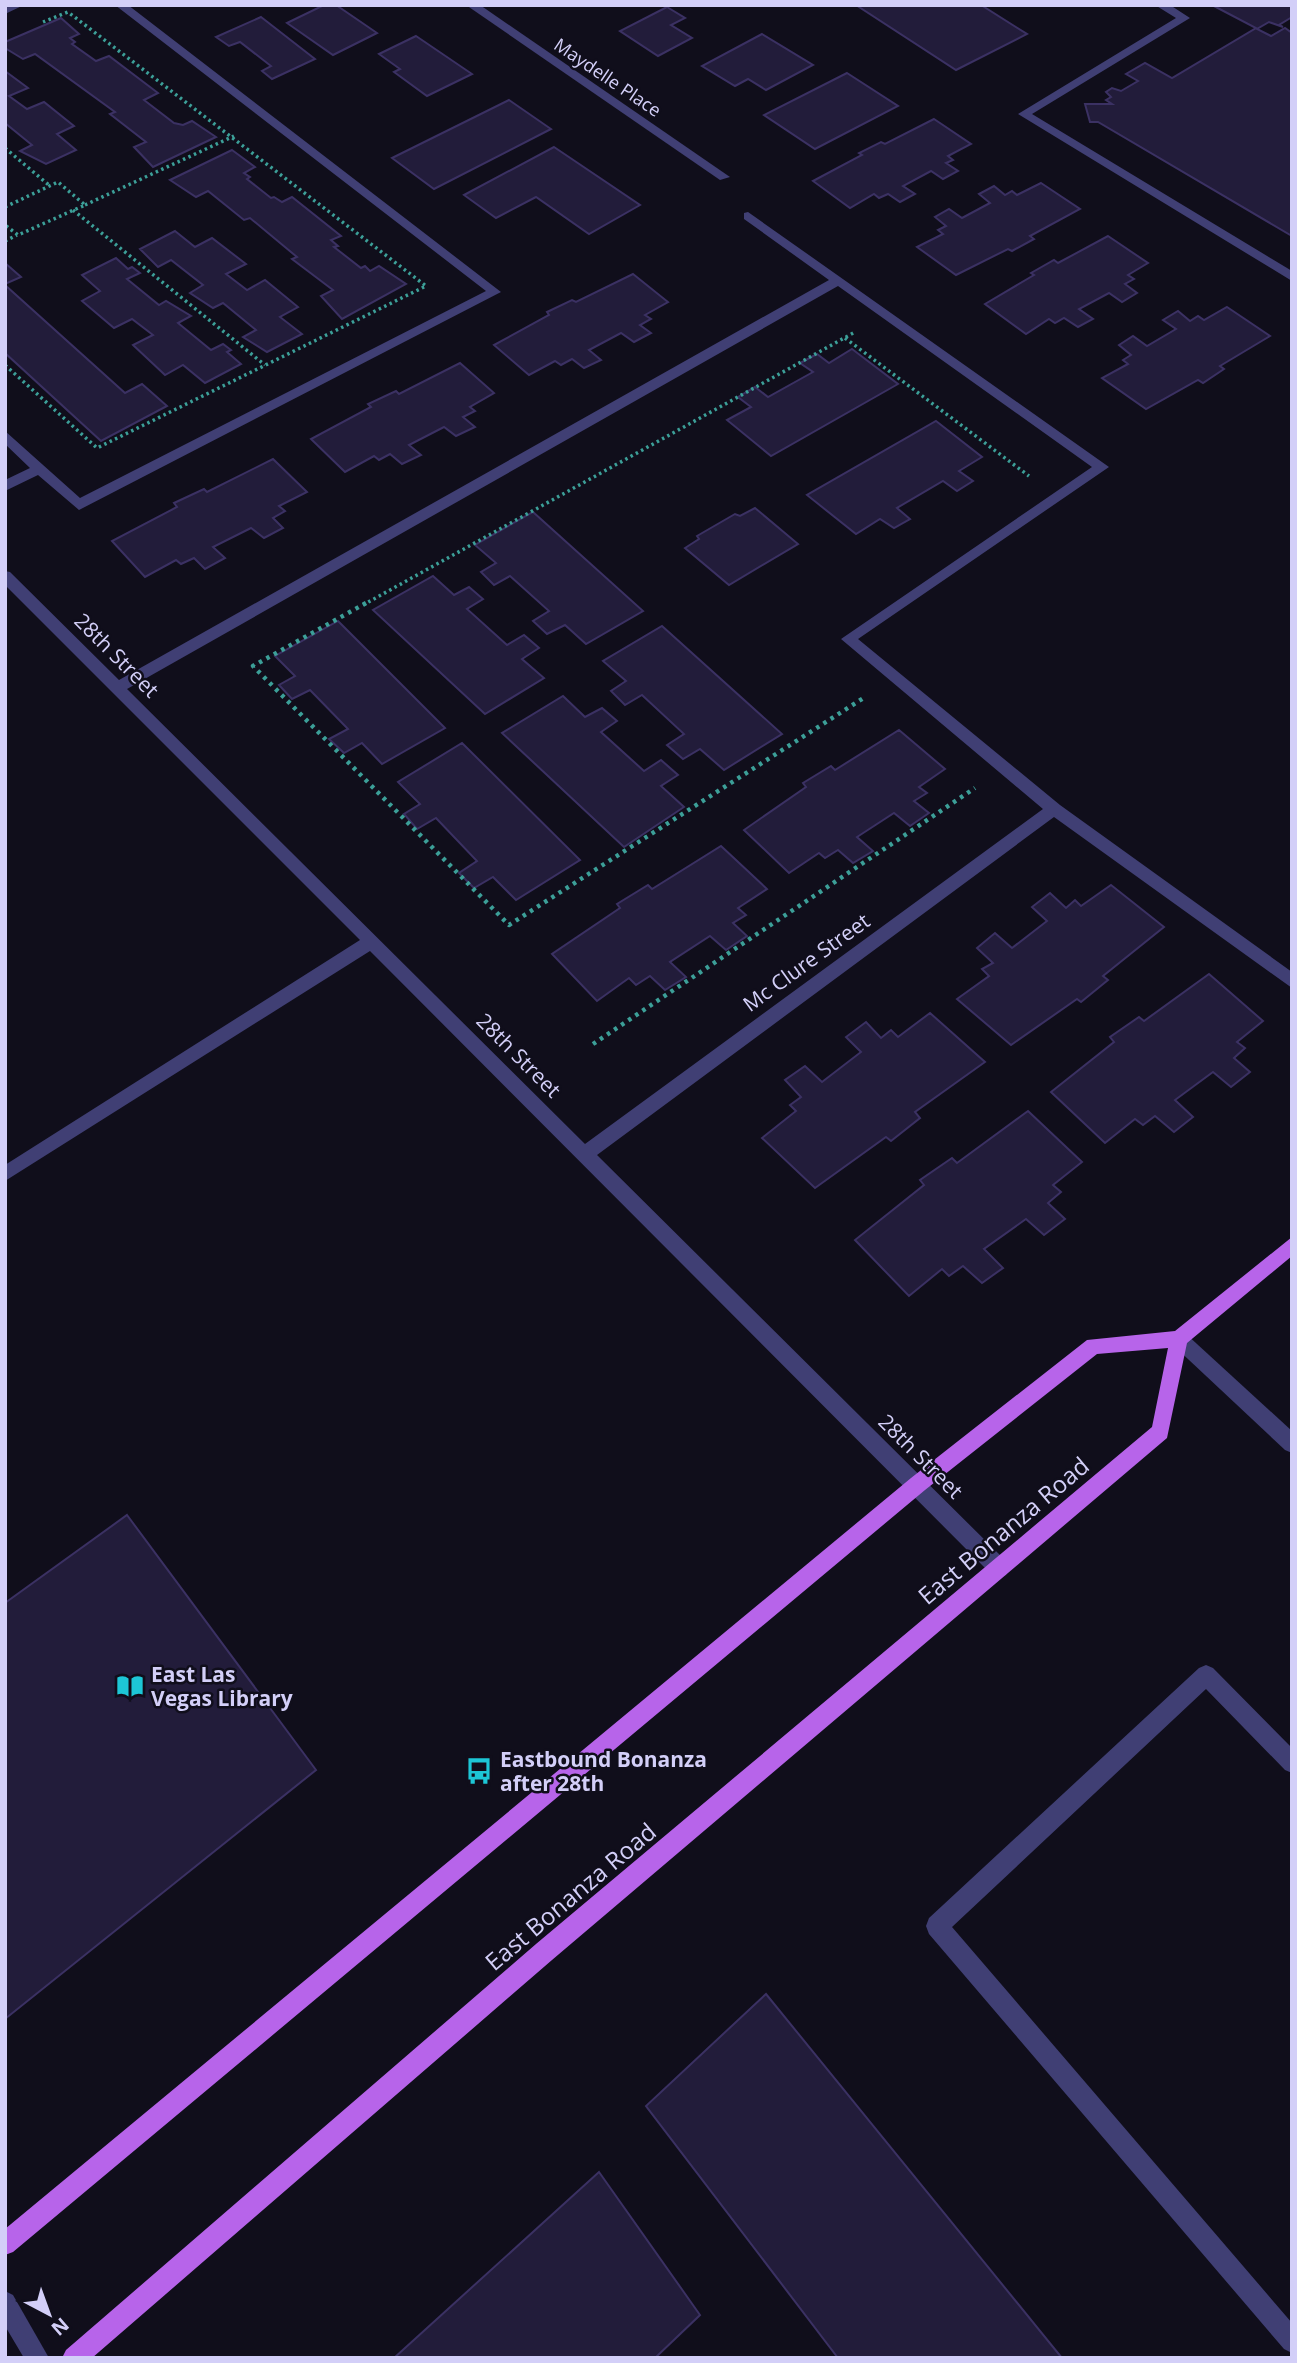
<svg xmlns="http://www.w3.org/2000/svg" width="1297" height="2363" font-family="'Open Sans',sans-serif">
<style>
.building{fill:#221c3a;stroke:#3b3163;stroke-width:2}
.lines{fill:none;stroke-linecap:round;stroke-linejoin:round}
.path-far1{stroke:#3c9f98;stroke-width:3.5;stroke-dasharray:2.5 3.5;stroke-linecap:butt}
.path{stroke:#3c9f98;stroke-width:4.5;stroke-dasharray:3.5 5;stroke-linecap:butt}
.minor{fill:#403f74;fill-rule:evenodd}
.major{fill:#b764ea;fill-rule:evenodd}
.labels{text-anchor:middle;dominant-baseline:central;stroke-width:5;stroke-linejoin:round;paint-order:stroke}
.far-street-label{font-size:18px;fill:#d3cff8;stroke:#100e1b}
.street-label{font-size:21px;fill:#d3cff8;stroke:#100e1b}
.poi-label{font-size:21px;font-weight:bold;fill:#d3cff8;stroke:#100e1b;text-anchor:start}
.near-street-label{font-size:24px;fill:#d3cff8;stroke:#100e1b}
</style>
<rect width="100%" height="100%" fill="#100e1b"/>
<g class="building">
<polygon points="324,5 336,5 377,33 333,55 287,23"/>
<polygon points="856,5 981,5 1027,34 956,70"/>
<polygon points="1212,5 1292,5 1292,17 1279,25 1283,27 1269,22 1257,29 1271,36 1285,28 1292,33 1292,236 1098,122 1090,122 1085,104 1112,104 1106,100 1111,97 1106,92 1112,88 1121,91 1138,81 1126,74 1145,63 1172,78 1256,28"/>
<polygon points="667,7 685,18 671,25 692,38 658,56 620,31"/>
<polygon points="261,17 315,59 272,79 262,71 271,66 240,42 229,46 216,37"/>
<polygon points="61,18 79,34 70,38 75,42 72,44 96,61 109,56 158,93 144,100 174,123 183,125 192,121 216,137 153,167 134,147 146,142 110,114 115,112 35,54 23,59 5,48 5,42"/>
<polygon points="762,34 813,65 766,90 748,79 735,86 702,66"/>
<polygon points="416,36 472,74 427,96 394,72 400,69 379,54"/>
<polygon points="5,71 28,88 9,96 27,109 44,102 74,126 57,134 76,150 46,164 20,151 32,145 5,123"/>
<polygon points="847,73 898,106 815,149 764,115"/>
<polygon points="509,100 551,129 434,189 392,158"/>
<polygon points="934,119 971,144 948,156 953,160 946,163 958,171 943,179 931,171 903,186 915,194 900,202 888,194 879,198 874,194 850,208 813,181 862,155 859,153 881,142 885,144"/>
<polygon points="554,147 640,205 589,234 536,197 496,218 464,195"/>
<polygon points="232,150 255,167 244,173 250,177 247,179 271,198 274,197 282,202 292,197 341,236 331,240 338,246 334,247 361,268 365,266 370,271 379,266 406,284 342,319 321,296 333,290 292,259 297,257 250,218 244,220 208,191 196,197 170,180"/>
<polygon points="1041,183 1080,209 1030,236 1034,239 1012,251 1008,249 956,275 917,247 943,234 938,230 946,226 935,217 949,209 962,218 990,203 979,194 994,186 1005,195 1012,191 1017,195"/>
<polygon points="175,231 195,247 212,238 246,264 226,274 247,290 265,280 298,307 280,317 302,334 267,352 243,337 256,330 223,303 213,308 190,293 203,285 171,260 158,267 140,249"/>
<polygon points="1108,236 1148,263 1128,275 1134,279 1125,284 1137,293 1122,302 1109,293 1079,309 1093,319 1078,327 1064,318 1055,323 1049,319 1026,334 985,304 1034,275 1031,273 1054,260 1058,263"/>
<polygon points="116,258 128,269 132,267 140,273 127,279 159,305 166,301 191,316 178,323 211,350 223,344 231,350 227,352 241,364 205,383 183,365 165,375 133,345 153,335 132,319 114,328 82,301 100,291 82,275"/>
<polygon points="5,263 21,277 5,284"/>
<polygon points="633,274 668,302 645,315 651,319 640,325 651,333 634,342 621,333 589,350 601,360 584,368 572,359 561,365 555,361 529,375 494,345 549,315 547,312 572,300 576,302"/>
<polygon points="5,285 125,393 142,384 167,406 101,441 5,353"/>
<polygon points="1227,307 1270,336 1220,366 1224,369 1203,383 1198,380 1146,409 1102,378 1128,364 1123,360 1131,355 1119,345 1133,336 1147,346 1176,329 1163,320 1178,311 1190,321 1198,316 1204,320"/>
<polygon points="852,349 898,384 771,456 727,420 751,407 738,397 755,387 768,397 813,372 800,363 817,354 829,363"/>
<polygon points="460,363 494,393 470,407 475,411 463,417 475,427 456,436 444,427 409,445 421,455 402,464 390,454 379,460 374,456 345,472 311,439 371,407 368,404 396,391 399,394"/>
<polygon points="936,421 982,457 959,471 973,481 957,491 943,481 897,508 910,519 894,528 880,519 856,534 807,495"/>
<polygon points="273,459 307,492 279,506 285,511 273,518 283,528 264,538 251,528 213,547 225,558 205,569 194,558 181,564 176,560 145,577 112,541 177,507 174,503 204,489 207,492"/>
<polygon points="755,508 798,544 729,585 685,548 699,539 697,536 735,514 740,516"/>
<polygon points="533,512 643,611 586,644 565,625 547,634 533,621 549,611 510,576 494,585 481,572 496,563 475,545"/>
<polygon points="433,576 454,595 469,587 483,599 467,609 507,645 524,635 539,648 522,659 544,678 485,714 373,610"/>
<polygon points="338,621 445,728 382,764 362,743 344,753 329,739 348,729 310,690 292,699 279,685 295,676 275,656"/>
<polygon points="662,626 782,734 724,770 700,749 683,759 667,745 684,734 642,695 625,705 611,691 626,681 603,661"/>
<polygon points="563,696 585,717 602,708 617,721 601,732 644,771 661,760 678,775 661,786 684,807 624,847 502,733"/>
<polygon points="899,730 945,769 919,787 927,793 914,801 929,813 910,826 894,813 857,837 873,851 853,863 838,850 825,858 819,853 789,873 744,830 806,787 803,783 831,766 835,770"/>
<polygon points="462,743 580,860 516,900 493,877 474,888 459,873 477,861 436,818 417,829 404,814 420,804 398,782"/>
<polygon points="721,846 767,889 738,908 746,915 733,923 747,936 726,950 710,936 670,962 686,977 665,990 650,976 636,985 629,978 597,1001 552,954 620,908 617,904 648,885 652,889"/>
<polygon points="1111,885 1164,927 1103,976 1108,980 1081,1002 1077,999 1011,1045 957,999 989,976 982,969 993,963 977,948 995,933 1012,948 1047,921 1032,907 1050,893 1066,908 1075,900 1081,906"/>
<polygon points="1209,974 1263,1021 1237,1042 1245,1048 1234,1058 1250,1072 1231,1087 1213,1072 1175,1100 1193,1117 1174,1132 1155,1116 1143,1125 1135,1119 1105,1143 1051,1092 1114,1042 1110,1037 1139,1017 1144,1021"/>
<polygon points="930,1013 985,1062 915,1112 920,1118 891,1141 886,1137 815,1188 762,1138 796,1111 790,1105 801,1097 785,1080 805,1066 822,1082 861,1052 846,1037 866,1022 881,1038 891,1030 898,1037"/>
<polygon points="1028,1111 1082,1162 1053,1185 1061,1192 1048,1203 1065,1219 1044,1235 1026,1219 984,1249 1003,1268 982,1283 963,1266 949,1276 942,1269 909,1296 855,1240 924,1185 920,1180 952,1158 957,1163"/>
<polygon points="127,1515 316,1770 5,2019 5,1603"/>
<polygon points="766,1994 1062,2358 838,2358 646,2106"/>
<polygon points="599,2172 700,2315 655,2358 394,2358"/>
</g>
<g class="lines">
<g class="path-far1">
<polyline points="5,148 50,186"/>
<polyline points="85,205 234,136"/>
<polyline points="5,207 58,182 85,205 18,235 5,225"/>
<polyline points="73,210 265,365"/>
<polyline points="5,241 17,235"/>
<polyline points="845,338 1029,476"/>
<polyline points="5,365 97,448 426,286 68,12 43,22"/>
<polyline points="363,605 855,332"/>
</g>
<g class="path">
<polyline points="366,603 253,666 509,925 865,697"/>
<polyline points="593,1044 975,788"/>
</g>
<g class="minor">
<polygon points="8,5 24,5 5,14 5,7"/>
<polygon points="115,5 128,5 501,292 79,510 38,475 5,491 5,480 30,468 5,444 5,431 80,498 486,291"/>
<polygon points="466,5 480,5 730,177 720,180"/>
<polygon points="1155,5 1170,5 1190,18 1032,114 1292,271 1292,281 1018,114 1176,18"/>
<path d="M748,212L1109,467L858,639L1060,805L1292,972V988L1054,817L597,1155L1006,1561L1009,1568L1006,1575L999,1577L992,1575L370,951L5,1181V1165L360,940L5,585V571L10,572L119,680L829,280L744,219V213ZM838,286L1092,467L841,639L1043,809L585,1144L127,689Z"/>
<polygon points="1179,1331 1185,1333 1292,1431 1292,1453 1285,1450 1173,1345 1170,1339 1173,1333"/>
<polygon points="1206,1665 1213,1668 1292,1748 1292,1773 1285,1770 1206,1689 952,1927 1292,2323 1292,2353 1284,2349 929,1934 926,1926 929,1918 1199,1668"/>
<polygon points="5,2291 13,2295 49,2358 24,2358 5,2326"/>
</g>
<polygon class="major" points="1292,1237 1292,1256 1187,1343 1167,1438 552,1960 92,2358 62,2358 66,2350 536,1944 1152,1427 1168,1348 1097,1354 925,1490 13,2252 5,2255 5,2229 911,1478 1087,1340 1175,1331"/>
</g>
<defs>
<symbol id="library-bare" viewBox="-9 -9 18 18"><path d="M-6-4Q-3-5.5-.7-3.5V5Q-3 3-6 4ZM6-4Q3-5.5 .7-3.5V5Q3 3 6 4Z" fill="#1dc6d6" stroke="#100e1b" stroke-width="2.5" paint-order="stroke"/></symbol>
<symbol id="bus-bare" viewBox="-9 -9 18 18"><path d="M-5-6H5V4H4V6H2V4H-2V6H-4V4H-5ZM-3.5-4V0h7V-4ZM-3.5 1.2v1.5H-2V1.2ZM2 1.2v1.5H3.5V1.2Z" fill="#1dc6d6" stroke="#100e1b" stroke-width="2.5" paint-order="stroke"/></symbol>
</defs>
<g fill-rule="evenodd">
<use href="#library-bare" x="111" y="1667" width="38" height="38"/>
<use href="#bus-bare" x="460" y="1752" width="38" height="38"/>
</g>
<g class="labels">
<g class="far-street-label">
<text transform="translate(608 77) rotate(34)">Maydelle Place</text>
</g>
<g class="street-label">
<text transform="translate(117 655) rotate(45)">28th Street</text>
<text transform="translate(806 962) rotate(-36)">Mc Clure Street</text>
<text transform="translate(519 1055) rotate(45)">28th Street</text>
<text transform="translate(921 1456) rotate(45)">28th Street</text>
</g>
<g class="poi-label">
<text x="151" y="1674">East Las<tspan x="151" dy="24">Vegas Library</tspan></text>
<text x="500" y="1759">Eastbound Bonanza<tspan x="500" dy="24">after 28th</tspan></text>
</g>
<g class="near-street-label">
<text transform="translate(1003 1530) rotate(-40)">East Bonanza Road</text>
<text transform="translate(570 1896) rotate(-40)">East Bonanza Road</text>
</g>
</g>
<rect width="1297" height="2363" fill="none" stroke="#d3cff8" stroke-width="14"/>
<g transform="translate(49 2314) rotate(139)" stroke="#100e1b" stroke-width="5" paint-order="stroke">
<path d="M0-5L12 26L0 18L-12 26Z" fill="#d3cff8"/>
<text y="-10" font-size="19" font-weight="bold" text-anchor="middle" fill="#d3cff8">N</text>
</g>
</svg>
